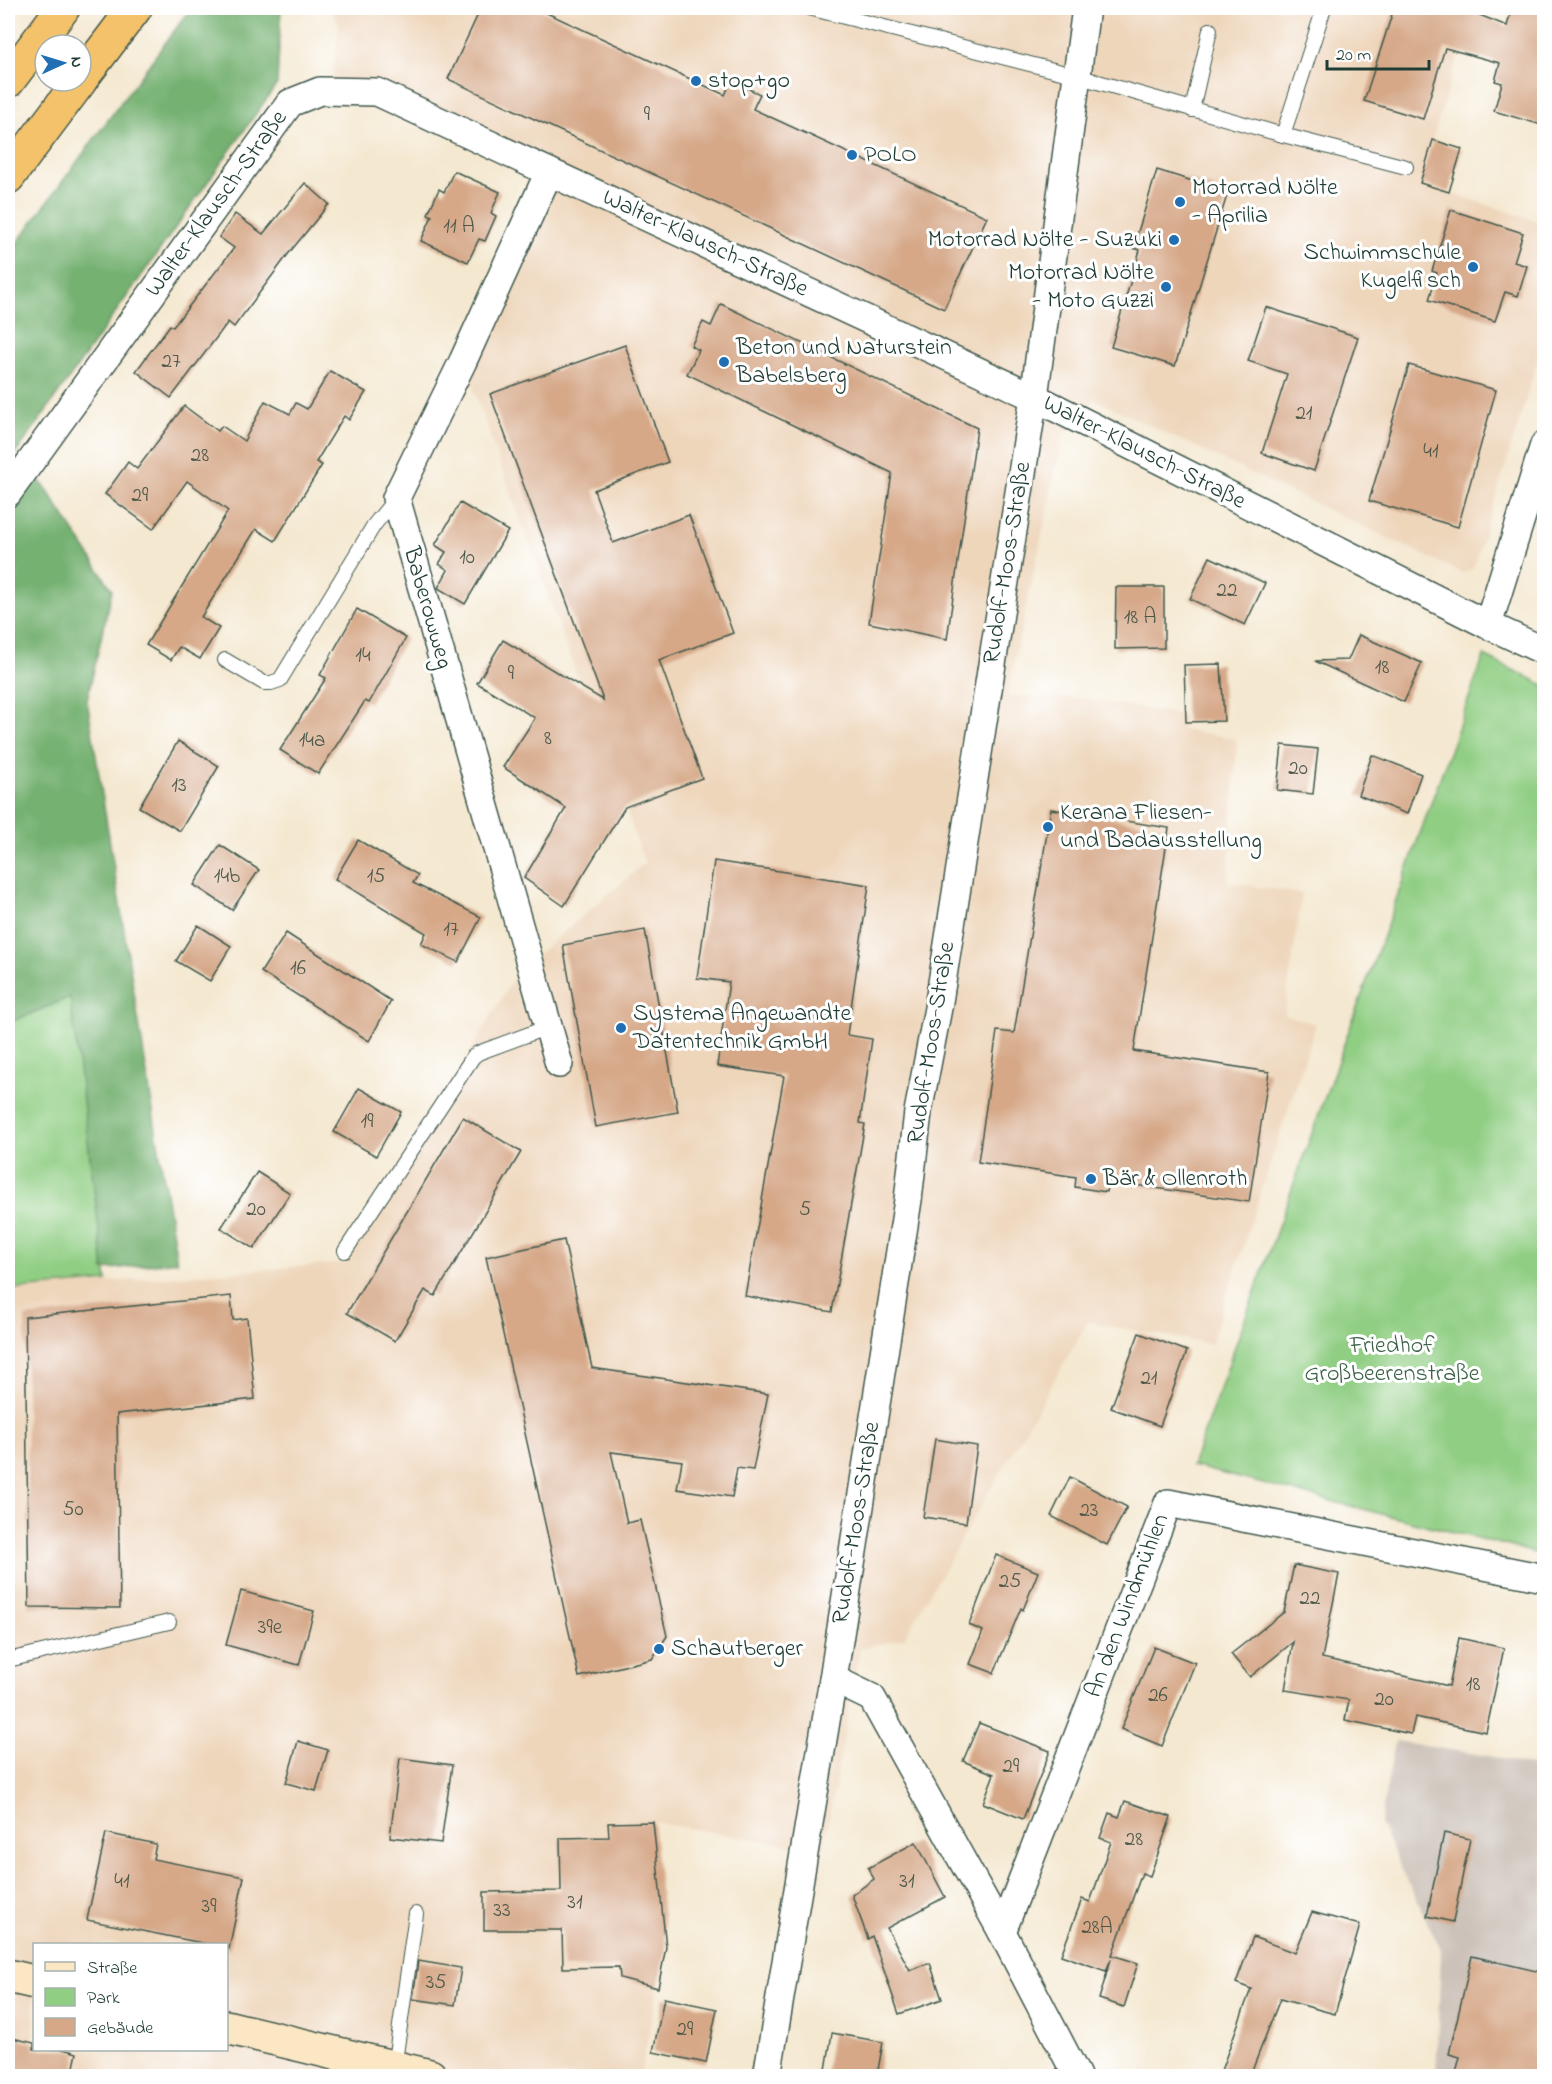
<svg xmlns="http://www.w3.org/2000/svg" width="1552" height="2084" font-family="'Indie Flower',sans-serif">
<style>
.built{fill:#eed6bb;fill-rule:evenodd}
.industrial{fill:#ccc2b9}
.green{fill:#90ce83;stroke:#58865c;stroke-width:1.5}
.forest{fill:#74b171;stroke:#4a7752;stroke-width:1.5}
.building{fill:#d6a888}
.lines{fill:none;stroke-linecap:round;stroke-linejoin:round}
.lane-casing{stroke:#3f574b;stroke-width:16}
.street-casing{stroke:#3f574b;stroke-width:30}
.secondary-casing{stroke:#3f574b;stroke-width:36}
.highway-casing{stroke:#3f574b;stroke-width:36}
.lane{stroke:#fff;stroke-width:14}
.street{stroke:#fff;stroke-width:27}
.secondary{stroke:#fbe7c3;stroke-width:33}
.highway{stroke:#f4c26a;stroke-width:33}
.poi-dot{fill:#1f6fb2;stroke:#fff;stroke-width:2}
.labels{text-anchor:middle;dominant-baseline:central;stroke-width:6;stroke-linejoin:round;paint-order:stroke}
.number-label{font-size:21px;fill:#4d5849}
.poi-label{font-size:24px;fill:#1f3d34;stroke:#fff;text-anchor:start}
.street-label{font-size:24px;fill:#1f3d34;stroke:#fff}
.park-label{font-size:24px;fill:#3b6148;stroke:#fff}
</style>
<rect width="100%" height="100%" fill="#fff"/>
<filter id="ink" filterUnits="userSpaceOnUse"><feTurbulence type="fractalNoise" baseFrequency=".0167" numOctaves="2"/><feDisplacementMap in="SourceGraphic" scale="12" xChannelSelector="R" yChannelSelector="G"/><feConvolveMatrix kernelMatrix="1 2 1 2 8 2 1 2 1" color-interpolation-filters="sRGB"/></filter>
<filter id="wash" filterUnits="userSpaceOnUse"><feTurbulence type="fractalNoise" baseFrequency=".008" numOctaves="4" result="noise"/><feDisplacementMap in="SourceGraphic" scale="24" xChannelSelector="R" yChannelSelector="G"/><feGaussianBlur stdDeviation="1.35" result="paint"/><feColorMatrix in="noise" values="0 0 0 0 0 0 0 0 0 0 0 0 0 0 0 0 0 1.4 0 .05"/><feComposite in="paint" operator="in"/></filter>
<g filter="url(#wash)">
<rect width="100%" height="100%" fill="#f4e8d0"/>
<path class="built" d="M330,8H1473L1419,183L1544,223V341L1475,563L1472,569L1462,573L1094,399L1063,437L1007,696L1083,698L1183,715V730L1237,739L1228,882L1302,894L1284,1015L1316,1024L1211,1344L1088,1322L904,1638L860,1649L823,1851L653,1822L666,1947L640,2076H8V1290L345,1263L517,972L645,863L463,361L549,172L377,92L317,98L333,74L339,24ZM34,1944H226V2050H34Z"/>
<polygon class="industrial" points="1395,1741 1488,1756 1544,1769 1544,2076 1436,2076 1441,1950 1380,1824"/>
<g class="green">
<polygon points="1484,656 1544,685 1544,1555 1192,1466"/>
<polygon points="70,997 107,1281 8,1290 8,1023"/>
</g>
<polygon class="forest" points="191,8 281,8 277,84 14,456 45,487 112,590 87,700 177,1261 104,1270 70,997 8,1023 8,255"/>
<g id="blocks">
<g class="building">
<polygon points="481,8 536,8 725,95 731,81 760,94 753,109 987,217 944,309 448,79"/>
<polygon points="1394,8 1462,8 1507,26 1512,8 1545,8 1545,126 1494,111 1502,83 1495,81 1500,63 1445,48 1423,119 1364,101"/>
<polygon points="1433,140 1462,149 1449,192 1420,183"/>
<polygon points="1157,170 1228,192 1175,366 1111,347 1140,250 1133,248"/>
<polygon points="454,171 500,192 491,213 496,216 485,241 479,239 468,262 421,241 432,216 428,214 439,189 444,192"/>
<polygon points="305,183 329,204 289,253 234,327 228,322 171,398 136,371 170,325 173,327 234,248 219,237 235,214 263,234"/>
<polygon points="1451,210 1523,233 1514,262 1527,266 1518,296 1505,292 1495,321 1429,300 1437,273 1432,271"/>
<polygon points="721,304 977,428 947,639 869,623 892,473 687,374 699,350 691,346 703,322 711,326"/>
<polygon points="1266,307 1358,337 1314,471 1262,453 1287,374 1248,361"/>
<polygon points="625,345 668,462 594,490 613,543 689,515 733,633 659,660 702,778 625,807 564,906 524,878 566,808 503,767 535,718 477,683 503,640 603,700 490,394"/>
<polygon points="1409,365 1496,390 1458,527 1369,501"/>
<polygon points="330,371 366,392 349,420 344,416 316,462 322,465 275,541 256,529 201,617 219,628 200,659 179,647 171,660 146,645 228,511 187,481 153,529 105,494 128,462 137,469 184,406 218,431 222,426 244,441 265,401 290,414 296,403 307,409"/>
<polygon points="460,503 508,531 465,604 438,588 448,570 439,564 446,552 435,545"/>
<polygon points="1210,557 1265,583 1245,625 1190,599"/>
<polygon points="1116,587 1164,587 1164,648 1115,649"/>
<polygon points="357,609 406,638 369,703 365,701 318,774 280,750 326,678 320,675"/>
<polygon points="1359,635 1422,663 1404,702 1315,661 1348,660"/>
<polygon points="1221,664 1224,721 1186,722 1184,665"/>
<polygon points="178,741 219,766 180,831 139,807"/>
<polygon points="1282,745 1318,749 1313,794 1277,790"/>
<polygon points="1372,755 1421,774 1407,814 1358,795"/>
<polygon points="1051,809 1169,828 1134,1051 1269,1072 1249,1202 1108,1181 1106,1192 1075,1187 1076,1177 978,1162 997,1031 1014,1033"/>
<polygon points="358,840 418,875 413,883 481,917 458,962 421,944 426,933 335,879"/>
<polygon points="220,845 259,870 232,910 194,885"/>
<polygon points="714,861 869,885 847,1035 872,1039 860,1123 865,1124 832,1312 745,1296 784,1076 717,1066 729,982 697,978"/>
<polygon points="198,925 231,946 210,981 176,961"/>
<polygon points="645,930 678,1112 596,1127 563,945"/>
<polygon points="286,933 391,1001 369,1041 261,972"/>
<polygon points="359,1088 401,1112 376,1156 334,1132"/>
<polygon points="463,1117 521,1152 435,1296 425,1290 395,1341 347,1313"/>
<polygon points="257,1172 290,1193 254,1249 221,1228"/>
<polygon points="564,1240 592,1368 768,1394 753,1470 737,1468 732,1497 677,1489 682,1461 611,1452 627,1523 640,1520 667,1636 652,1659 579,1677 486,1257"/>
<polygon points="231,1296 233,1320 247,1318 255,1399 117,1414 120,1608 29,1607 25,1317"/>
<polygon points="1139,1333 1187,1351 1160,1426 1111,1408"/>
<polygon points="935,1439 977,1446 966,1523 923,1517"/>
<polygon points="1070,1477 1127,1507 1107,1545 1051,1516"/>
<polygon points="996,1555 1038,1572 1023,1610 1021,1608 994,1673 970,1664 983,1631 969,1625"/>
<polygon points="1294,1565 1339,1574 1322,1658 1449,1686 1459,1638 1504,1648 1486,1732 1415,1717 1411,1734 1345,1720 1349,1700 1285,1690 1293,1642 1250,1677 1231,1654 1284,1612"/>
<polygon points="241,1591 314,1611 299,1665 226,1645"/>
<polygon points="1154,1647 1195,1663 1162,1746 1121,1729"/>
<polygon points="979,1723 1050,1751 1023,1819 983,1803 994,1774 963,1761"/>
<polygon points="298,1741 328,1750 316,1791 286,1783"/>
<polygon points="400,1758 452,1765 441,1843 390,1837"/>
<polygon points="1125,1801 1171,1817 1150,1876 1142,1873 1112,1955 1138,1963 1124,2007 1099,1999 1111,1959 1106,1971 1061,1955 1082,1899 1090,1902 1111,1842 1100,1838 1109,1813 1119,1817"/>
<polygon points="653,1822 666,1947 658,1988 620,1978 619,1967 563,1968 562,1930 484,1930 484,1892 561,1891 560,1838 609,1837 608,1823"/>
<polygon points="106,1833 156,1844 153,1859 244,1877 229,1949 226,1948 226,1944 207,1944 87,1920"/>
<polygon points="1444,1833 1470,1839 1453,1922 1427,1916"/>
<polygon points="916,1842 945,1897 887,1928 910,1970 930,1963 942,1999 899,2014 872,1936 868,1939 852,1895 874,1879 868,1868"/>
<polygon points="1312,1912 1360,1925 1335,2014 1280,1999 1250,2076 1219,2076 1251,1989 1236,1983 1253,1937 1295,1953"/>
<polygon points="1472,1956 1545,1973 1545,2076 1455,2076 1460,2057 1449,2054"/>
<polygon points="418,1961 461,1968 455,2005 413,1999"/>
<polygon points="664,1998 717,2009 706,2063 653,2052"/>
<polygon points="832,2033 883,2042 877,2076 825,2076"/>
<polygon points="8,2037 34,2043 34,2049 63,2049 77,2053 72,2076 8,2076"/>
</g>
</g>
</g>
<g filter="url(#ink)">
<use href="#blocks" fill-opacity="0" stroke="#3f574b" stroke-width="1.5"/>
<g class="lines">
<defs>
<g id="lane">
<polyline points="809,8 1077,76 1283,135 1406,167"/>
<polyline points="1192,110 1210,30"/>
<polyline points="1283,135 1324,8"/>
<polyline points="225,660 264,683 271,683 280,680 374,525 396,498"/>
<polyline points="345,1251 473,1057 478,1053 548,1027"/>
<polyline points="8,1660 169,1622"/>
<polyline points="394,2068 416,1914"/>
</g>
<g id="street">
<polyline points="549,172 463,361 396,498 559,1064"/>
<polyline points="8,493 290,103 320,91 377,92 1034,397 1488,625 1544,651"/>
<polyline points="1488,625 1544,445"/>
<polyline points="833,1679 872,1698 1002,1932 1077,2076"/>
<polyline points="1002,1932 1168,1503 1544,1578"/>
<polyline points="767,2076 833,1679 908,1200 918,1112 938,1008 1034,397 1086,8"/>
</g>
<g id="secondary">
<polyline points="8,1976 34,1982"/>
<polyline points="226,2027 430,2076"/>
</g>
<g id="highway">
<polyline points="81,79 135,8"/>
<polyline points="8,81 63,8"/>
<polyline points="8,177 80,81"/>
</g>
</defs>
<use href="#lane" class="lane-casing"/>
<use href="#street" class="street-casing"/>
<use href="#secondary" class="secondary-casing"/>
<use href="#highway" class="highway-casing"/>
<use href="#lane" class="lane"/>
<use href="#street" class="street"/>
<use href="#secondary" class="secondary"/>
<use href="#highway" class="highway"/>
</g>
</g>
<g class="poi-dot">
<circle cx="696" cy="81" r="6"/>
<circle cx="852" cy="155" r="6"/>
<circle cx="1180" cy="202" r="6"/>
<circle cx="1174" cy="240" r="6"/>
<circle cx="1473" cy="267" r="6"/>
<circle cx="1166" cy="287" r="6"/>
<circle cx="724" cy="362" r="6"/>
<circle cx="1048" cy="827" r="6"/>
<circle cx="621" cy="1028" r="6"/>
<circle cx="1091" cy="1179" r="6"/>
<circle cx="659" cy="1649" r="6"/>
</g>
<g class="labels">
<g class="number-label">
<text x="647" y="115">9</text>
<text x="459" y="227">11 A</text>
<text x="171" y="362">27</text>
<text x="1304" y="414">21</text>
<text x="1431" y="452">41</text>
<text x="200" y="456">28</text>
<text x="140" y="496">29</text>
<text x="467" y="558">10</text>
<text x="1227" y="591">22</text>
<text x="1140" y="618">18 A</text>
<text x="363" y="656">14</text>
<text x="1382" y="668">18</text>
<text x="511" y="674">9</text>
<text x="548" y="739">8</text>
<text x="312" y="741">14a</text>
<text x="1298" y="769">20</text>
<text x="179" y="786">13</text>
<text x="227" y="877">14b</text>
<text x="376" y="877">15</text>
<text x="451" y="930">17</text>
<text x="298" y="969">16</text>
<text x="367" y="1122">19</text>
<text x="256" y="1210">20</text>
<text x="805" y="1210">5</text>
<text x="1149" y="1379">21</text>
<text x="73" y="1510">50</text>
<text x="1089" y="1511">23</text>
<text x="1010" y="1582">25</text>
<text x="1310" y="1599">22</text>
<text x="270" y="1628">39e</text>
<text x="1473" y="1685">18</text>
<text x="1158" y="1696">26</text>
<text x="1384" y="1700">20</text>
<text x="1011" y="1767">29</text>
<text x="1134" y="1840">28</text>
<text x="122" y="1882">41</text>
<text x="907" y="1882">31</text>
<text x="575" y="1903">31</text>
<text x="209" y="1907">39</text>
<text x="502" y="1911">33</text>
<text x="1097" y="1928">28A</text>
<text x="436" y="1983">35</text>
<text x="685" y="2030">29</text>
</g>
<g class="poi-label">
<text x="708" y="81">stop+go</text>
<text x="864" y="155">POLO</text>
<text x="1192" y="188">Motorrad Nölte<tspan x="1192" dy="28">- Aprilia</tspan></text>
<text x="1162" y="240" text-anchor="end">Motorrad Nölte - Suzuki</text>
<text x="1461" y="253" text-anchor="end">Schwimmschule<tspan x="1461" dy="28">Kugelfisch</tspan></text>
<text x="1154" y="273" text-anchor="end">Motorrad Nölte<tspan x="1154" dy="28">- Moto Guzzi</tspan></text>
<text x="736" y="348">Beton und Naturstein<tspan x="736" dy="28">Babelsberg</tspan></text>
<text x="1060" y="813">Kerana Fliesen-<tspan x="1060" dy="28">und Badausstellung</tspan></text>
<text x="633" y="1014">Systema Angewandte<tspan x="633" dy="28">Datentechnik GmbH</tspan></text>
<text x="1103" y="1179">Bär &amp; Ollenroth</text>
<text x="671" y="1649">Schautberger</text>
</g>
<g class="street-label">
<text transform="translate(217 204) rotate(-54)">Walter-Klausch-Straße</text>
<text transform="translate(705 244) rotate(25)">Walter-Klausch-Straße</text>
<text transform="translate(1144 453) rotate(27)">Walter-Klausch-Straße</text>
<text transform="translate(1008 563) rotate(-81)">Rudolf-Moos-Straße</text>
<text transform="translate(427 608) rotate(74)">Baberowweg</text>
<text transform="translate(932 1043) rotate(-81)">Rudolf-Moos-Straße</text>
<text transform="translate(857 1523) rotate(-81)">Rudolf-Moos-Straße</text>
<text transform="translate(1128 1606) rotate(-69)">An den Windmühlen</text>
</g>
<g class="park-label">
<text x="1392" y="1346">Friedhof<tspan x="1392" dy="28">Großbeerenstraße</tspan></text>
</g>
</g>
<rect width="1552" height="2084" fill="none" stroke="#fff" stroke-width="30"/>
<rect x="33" y="1943" width="195" height="108" fill="#ffffff" stroke="#a5b1ae" stroke-width="1.5"/>
<rect x="45" y="1962" width="30" height="9" fill="#fbe7c3" stroke="#a5b1ae" stroke-width="1.5"/>
<text x="87" y="1973" font-size="18" fill="#1f3d34">Straße</text>
<rect x="45" y="1988" width="30" height="18" fill="#90ce83" stroke="#a5b1ae" stroke-width="1.5"/>
<text x="87" y="2003" font-size="18" fill="#1f3d34">Park</text>
<rect x="45" y="2018" width="30" height="18" fill="#d6a888" stroke="#a5b1ae" stroke-width="1.5"/>
<text x="87" y="2033" font-size="18" fill="#1f3d34">Gebäude</text>
<g transform="translate(63 63) rotate(86)"><circle r="28" fill="#ffffff" stroke="#a5b1ae" stroke-width="1.5"/>
<path d="M0-4.5L10 22L0 15L-10 22Z" fill="#1f6fb2"/>
<text y="-9" font-size="16" font-weight="bold" text-anchor="middle" fill="#1f3d34">N</text>
</g>
<path d="M1327 60v9h102v-9" fill="none" stroke="#1f3d34" stroke-width="3"/>
<text x="1336" y="60" font-size="18" fill="#1f3d34" stroke="#ffffff" stroke-width="4.5" paint-order="stroke">20 m</text>
</svg>
